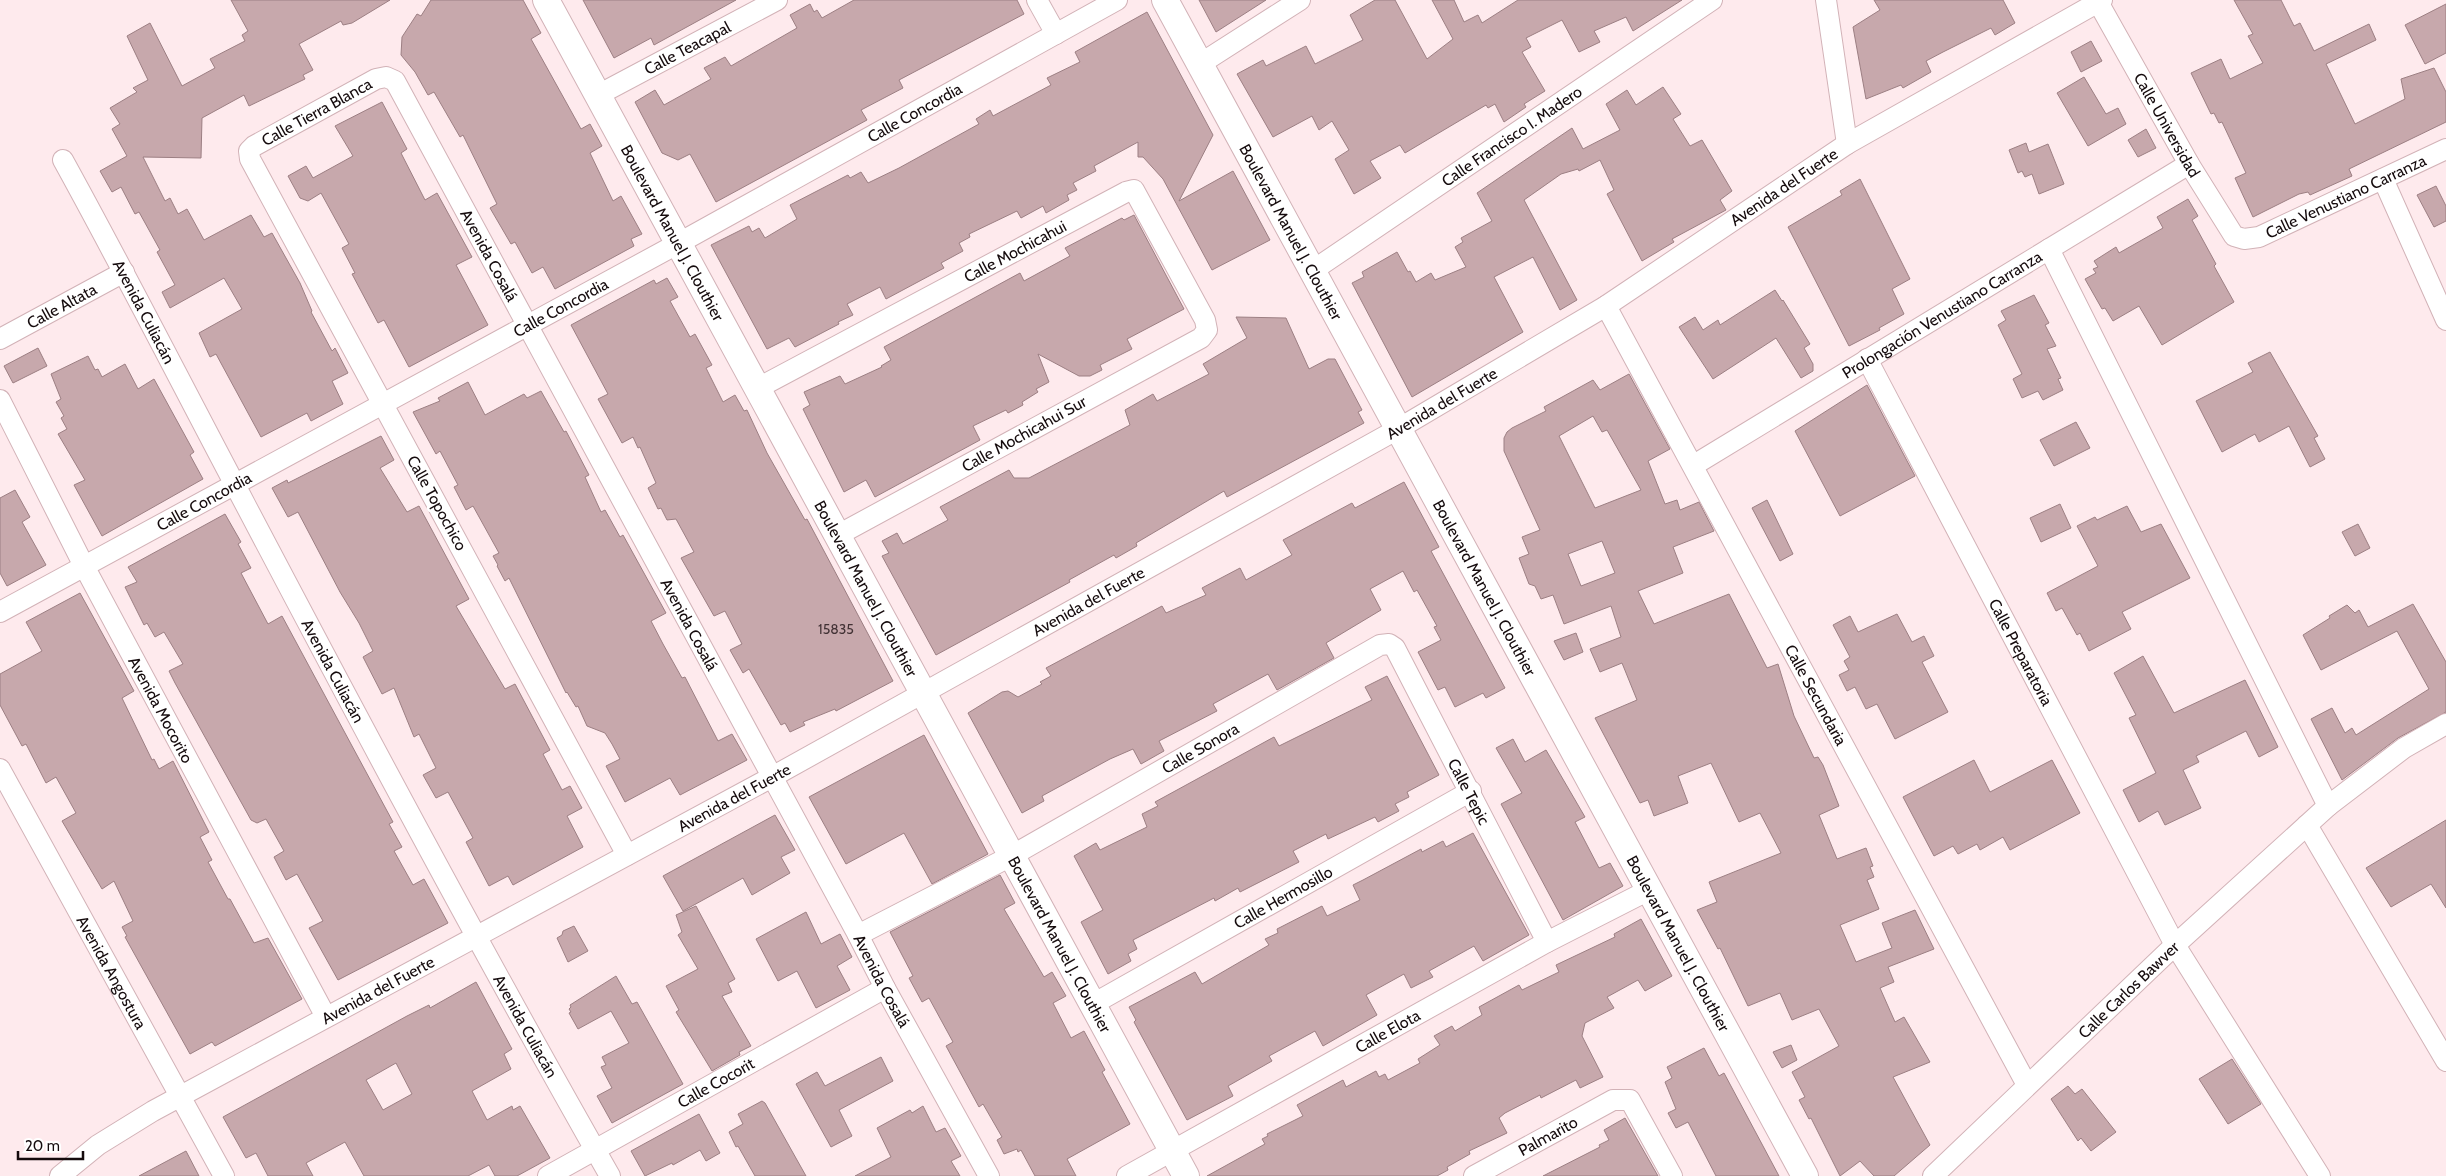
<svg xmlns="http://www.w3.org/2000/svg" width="2446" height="1176" font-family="Cabin,sans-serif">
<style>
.building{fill:#c7a8ac;stroke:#9c7f83;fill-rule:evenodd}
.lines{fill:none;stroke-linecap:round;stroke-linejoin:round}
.minor-casing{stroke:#d2b2b7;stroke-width:22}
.major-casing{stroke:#d2b2b7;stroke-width:28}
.minor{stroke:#fff;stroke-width:20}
.major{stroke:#fff;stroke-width:26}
.labels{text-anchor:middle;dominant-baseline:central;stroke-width:5;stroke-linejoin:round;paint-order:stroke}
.number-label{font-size:14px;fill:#423235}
.street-label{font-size:16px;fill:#150b0d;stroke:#fff}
</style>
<rect width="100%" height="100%" fill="#feeaed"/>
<g class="building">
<polygon points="231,0 390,0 352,23 343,25 341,21 299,44 313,70 303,75 305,79 249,106 244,95 202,118 201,158 143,157 165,201 170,198 178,214 187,209 204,240 251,215 264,237 272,233 300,283 312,311 311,312 332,351 335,348 348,373 332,381 343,404 311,421 307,413 261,437 216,354 210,357 199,333 242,309 224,278 170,308 162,292 175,285 157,252 160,250 139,212 135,214 121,187 112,192 100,171 127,156 112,129 120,124 110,108 137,92 133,88 148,80 127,36 150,23 182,86 215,68 210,59 245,41 242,35 248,31"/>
<polygon points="431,0 523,0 541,33 531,39 581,129 590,124 602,146 590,153 613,201 621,196 642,234 631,239 634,246 555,289 543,267 532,273 515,242 511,244 490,208 497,204 463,135 460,137 434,92 428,95 415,72 401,55 402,37 417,14 421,16"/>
<polygon points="583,0 736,0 654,45 651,38 614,58"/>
<polygon points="854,0 1017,0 1024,14 899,80 903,88 861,110 867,120 716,202 690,154 678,160 662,153 635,102 655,90 664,105 711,79 704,68 725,57 731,66 797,28 790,15 810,4 814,12 817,10 822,18"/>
<polygon points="1199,0 1266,0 1216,32"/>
<polygon points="1375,0 1395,0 1427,59 1453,39 1432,0 1454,0 1464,22 1478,15 1482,23 1518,0 1682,0 1633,31 1626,17 1594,31 1600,42 1579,52 1562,20 1526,38 1531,47 1522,52 1545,91 1524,104 1526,107 1504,122 1495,104 1488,108 1486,105 1405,153 1400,145 1370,161 1381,178 1354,194 1335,159 1349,150 1332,121 1319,130 1312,116 1273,137 1237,74 1263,60 1266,66 1306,46 1315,64 1363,40 1350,15"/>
<polygon points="1874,0 2003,0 2015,23 1995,35 1991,28 1943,52 1926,61 1931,72 1903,88 1901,85 1866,99 1853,27 1880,10"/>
<polygon points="2234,0 2281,0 2294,26 2300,23 2314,51 2369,24 2376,40 2326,64 2355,124 2405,99 2401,79 2434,68 2446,92 2446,122 2349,169 2352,176 2310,195 2308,192 2299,194 2253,217 2235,178 2246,173 2222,122 2219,123 2214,113 2211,114 2191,73 2221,59 2230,79 2263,63 2248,36 2253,34"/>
<polygon points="2446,4 2446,53 2425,64 2405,25"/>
<polygon points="1147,12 1213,135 1179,201 1233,171 1270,240 1212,270 1163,179 1143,157 1138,157 1138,142 1094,166 1096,171 1073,183 1077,190 1067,195 1069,200 1046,213 1043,206 1021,218 1017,211 969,234 970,237 959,243 963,251 941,263 944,268 886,299 880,287 847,304 853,315 838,322 839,324 795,347 789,338 767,349 711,245 749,226 752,232 759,228 765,238 797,219 790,205 848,175 850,178 861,172 868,183 899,168 979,124 976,119 990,110 993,116 1051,85 1047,78 1080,62 1075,52"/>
<polygon points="2091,41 2102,61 2081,72 2071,52"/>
<polygon points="2084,77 2106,114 2118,108 2126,124 2088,146 2057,93"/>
<polygon points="1663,87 1681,114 1673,119 1690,146 1702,140 1732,191 1720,200 1726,210 1672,239 1674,242 1642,261 1607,194 1614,190 1600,160 1579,171 1578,169 1561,174 1524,200 1577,300 1560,310 1533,257 1494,277 1523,332 1412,397 1352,283 1364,277 1362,272 1397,252 1408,272 1410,271 1416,282 1431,273 1435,280 1466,267 1455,247 1463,242 1461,238 1492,221 1477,193 1572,128 1583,149 1620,130 1606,104 1627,90 1636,105"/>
<polygon points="382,102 407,149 401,153 425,200 437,193 472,257 456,265 488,325 409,367 384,320 378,323 352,274 355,273 342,248 349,244 321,193 308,201 300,198 288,176 306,166 313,178 353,156 335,126"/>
<polygon points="2146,129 2156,148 2138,157 2128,140"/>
<polygon points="2026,143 2029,152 2048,144 2064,184 2039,194 2032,174 2025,177 2022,171 2018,173 2009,150"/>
<polygon points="1860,179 1910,279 1892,289 1904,314 1879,328 1880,330 1849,346 1788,227 1842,195 1840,191"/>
<polygon points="2436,186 2446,206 2446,221 2434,227 2417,195"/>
<polygon points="2188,199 2198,216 2192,220 2216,264 2214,266 2234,302 2162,345 2139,306 2113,321 2105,308 2102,309 2085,279 2096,273 2093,269 2098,267 2094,261 2116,247 2119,253 2163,228 2157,217"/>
<polygon points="1134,215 1184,309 1127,339 1132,349 1100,365 1102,370 1090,376 1079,376 1038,354 1049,382 1036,389 1038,392 1022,402 1023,405 1008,413 1006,410 973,426 980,440 875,497 866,480 844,492 803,409 810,405 804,392 840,376 845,384 882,367 881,366 891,360 884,347 1020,273 1024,281 1070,256 1065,248 1122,218 1124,220"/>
<polygon points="667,278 678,297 670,301 690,337 695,334 712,365 706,368 723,402 735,395 744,411 747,410 767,453 805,520 807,519 893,681 836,711 835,709 803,722 805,725 790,732 785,723 781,725 749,669 743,673 730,650 742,644 725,611 714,616 681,558 694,552 676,519 667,520 661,508 658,509 648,488 656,483 640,447 638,448 633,437 622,443 598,399 608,394 571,325 654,280 656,284"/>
<polygon points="1775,290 1782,301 1783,300 1810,344 1804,348 1813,364 1813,371 1801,378 1776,338 1713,379 1679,327 1695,317 1703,330 1718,320 1720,325"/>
<polygon points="2034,295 2049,323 2045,325 2056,346 2047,349 2061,378 2058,379 2063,390 2043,400 2038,391 2022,398 2013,379 2022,374 1998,325 2006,320 2001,311"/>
<polygon points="1236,317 1286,318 1309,369 1328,359 1335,359 1362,410 1358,412 1364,423 1227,497 1224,491 1136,543 1137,546 1116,558 1114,555 1069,580 1070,582 936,655 882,556 889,553 882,541 897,533 903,544 948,520 940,507 1009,470 1014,478 1029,478 1130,425 1125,410 1153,394 1157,401 1209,374 1203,364 1247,338"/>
<polygon points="38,348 47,366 13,383 4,366"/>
<polygon points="2270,352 2318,436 2314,438 2325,459 2310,467 2289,426 2259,442 2255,434 2222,452 2196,401 2253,372 2248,363"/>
<polygon points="88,356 95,370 98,369 102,377 125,364 138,389 154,379 194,452 190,455 203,479 102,536 74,485 85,480 58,434 67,429 61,418 64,416 56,402 61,399 51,374"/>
<path d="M1629,374L1670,449L1648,461L1665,504L1677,500L1680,510L1699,502L1714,531L1673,547L1683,573L1638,591L1654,624L1729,594L1767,668L1778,664L1794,716L1814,758L1818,757L1823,765L1839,806L1819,815L1837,859L1866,848L1873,866L1870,867L1874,877L1867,880L1879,909L1840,925L1856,962L1892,948L1882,923L1915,910L1934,949L1888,967L1894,982L1880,988L1895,1022L1904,1017L1930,1062L1893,1077L1930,1145L1894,1176H1874L1860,1161L1840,1176L1811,1118L1809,1119L1799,1100L1805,1097L1792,1072L1839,1046L1819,1009L1792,1020L1780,993L1748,1006L1720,948L1718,949L1697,910L1717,902L1709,882L1781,853L1760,813L1739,822L1711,763L1678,776L1688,803L1654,816L1648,800L1640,803L1595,718L1637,700L1622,663L1600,672L1590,649L1621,637L1611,606L1564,624L1553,595L1541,599L1535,586L1529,584L1519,558L1529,554L1522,537L1540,530L1504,451V438L1507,432L1512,428L1546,411L1544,407L1593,380L1600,390ZM1593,416L1602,432L1607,430L1641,490L1595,508L1559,436ZM1602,541L1615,573L1581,586L1568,554Z"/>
<polygon points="468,382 485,415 524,394 527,398 541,391 564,432 566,431 589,475 585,477 601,512 605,510 620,537 623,535 666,613 651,621 663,644 682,678 685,677 718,741 732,734 747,760 680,795 670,778 625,802 606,766 620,759 612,744 605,733 587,726 578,706 576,707 567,692 566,693 509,578 505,581 497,566 498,565 493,556 499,553 473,506 466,510 454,487 458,485 440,451 436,454 413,412 440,401 438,398"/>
<polygon points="1867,385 1915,476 1840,516 1795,431"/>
<polygon points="2076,422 2090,448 2054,466 2040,440"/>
<polygon points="381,436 394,460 380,468 407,512 419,506 469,599 456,606 505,689 515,684 550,750 543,754 562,790 570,786 582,808 567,816 583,847 513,885 508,876 489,886 466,842 473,838 448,792 436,798 423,775 436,768 419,734 414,737 394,688 382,694 363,657 373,651 359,623 340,592 298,512 288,517 272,488 287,480 288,483"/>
<polygon points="1404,482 1439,547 1431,551 1505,688 1486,698 1483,693 1455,707 1445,687 1438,690 1418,652 1441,640 1434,627 1437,626 1417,590 1414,592 1403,571 1370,589 1381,610 1326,643 1334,658 1277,690 1268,674 1213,704 1217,711 1159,741 1164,751 1141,764 1133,749 1110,759 1042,796 1044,801 1022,813 968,713 1002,692 1008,691 1018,697 1042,684 1040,682 1051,676 1046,668 1162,606 1166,613 1206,595 1202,588 1240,568 1246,580 1292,555 1283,540 1352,503 1355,508"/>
<polygon points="15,490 30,517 22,522 46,565 7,586 0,573 0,498"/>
<polygon points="1767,500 1793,554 1780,561 1752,508"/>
<polygon points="2060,504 2071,528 2041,542 2030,518"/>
<polygon points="2127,506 2141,532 2161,524 2190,578 2122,612 2131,629 2089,651 2080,633 2077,635 2062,608 2056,611 2047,593 2098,566 2077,526 2095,517 2097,520"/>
<polygon points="225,514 241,542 238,544 251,568 241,573 268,624 282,616 393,822 389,824 402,847 394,851 413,885 424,879 448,923 338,980 309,928 323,921 297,874 286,880 274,857 284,851 266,819 257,823 251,820 175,683 169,671 183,664 164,632 155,637 147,623 144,625 125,587 137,582 128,567"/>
<polygon points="2358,524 2370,548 2355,556 2342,532"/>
<polygon points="80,593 134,691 122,698 152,760 154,759 159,769 173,761 209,832 200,837 212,860 208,862 228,899 230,899 254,943 268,938 302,999 215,1046 212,1042 190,1054 125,937 127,936 122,927 133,921 114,881 102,889 62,821 76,813 56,777 46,783 26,744 22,746 0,705 0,674 42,651 26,622"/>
<polygon points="2413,604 2446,662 2446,712 2398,738 2342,780 2311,719 2332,708 2345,733 2352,728 2356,735 2429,689 2397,631 2321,670 2303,635 2330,618 2329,616 2347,605 2355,613 2359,610 2368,627"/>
<polygon points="1897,614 1912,642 1924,636 1934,656 1922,662 1948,712 1895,739 1877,704 1866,709 1855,687 1847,691 1839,675 1849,670 1844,661 1850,657 1833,625 1850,616 1858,632"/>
<polygon points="1576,633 1583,652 1564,660 1554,641"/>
<polygon points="2143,656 2174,713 2245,680 2278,747 2259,757 2246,731 2196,756 2199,762 2183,770 2201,808 2165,825 2158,811 2139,822 2123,790 2156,773 2129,718 2136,715 2114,673"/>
<polygon points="1387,676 1439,775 1407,792 1409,797 1395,804 1399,811 1378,822 1375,817 1328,839 1326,834 1293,851 1299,862 1240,892 1238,888 1215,901 1214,898 1133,940 1137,949 1128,954 1131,961 1108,974 1081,922 1103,910 1074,856 1096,843 1100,850 1147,827 1142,814 1158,806 1155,802 1274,737 1279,746 1372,700 1365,687"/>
<polygon points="924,735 988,854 932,884 904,833 846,864 809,797"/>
<polygon points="1513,739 1525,762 1546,750 1585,817 1575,822 1599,868 1610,863 1623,886 1563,920 1501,804 1522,793 1496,748"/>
<polygon points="1974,760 1990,792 2052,760 2080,813 2010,850 2003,837 1980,850 1977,844 1958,854 1953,846 1934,856 1903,797"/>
<polygon points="775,815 795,850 781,857 790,873 752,895 743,878 683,911 663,876"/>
<polygon points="2446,820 2446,908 2431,884 2391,907 2366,868"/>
<polygon points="1473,833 1529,935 1483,961 1474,946 1429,971 1433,977 1411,988 1404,974 1366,995 1377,1015 1323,1046 1315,1031 1269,1056 1272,1061 1228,1086 1233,1096 1187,1120 1134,1022 1136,1020 1129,1007 1195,972 1202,984 1269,945 1265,939 1278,933 1277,929 1322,906 1327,916 1360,900 1353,885 1363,880 1421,849 1422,852 1443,841 1446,847"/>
<polygon points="1000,875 1015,903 1004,909 1044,977 1052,972 1066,996 1053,1003 1071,1038 1084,1031 1105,1070 1102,1072 1130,1124 1067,1159 1076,1176 1035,1176 1021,1150 1018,1152 1017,1149 1004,1154 997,1140 1002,1137 983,1104 979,1107 946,1046 953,1042 929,998 922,1002 909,978 913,976 890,932"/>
<polygon points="696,906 735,979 728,983 732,992 722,996 751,1046 739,1052 740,1055 712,1071 676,1012 679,1010 666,986 698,969 678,935 682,932 676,915"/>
<polygon points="806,912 821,944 840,934 852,957 837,966 850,990 816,1008 797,971 778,981 756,939"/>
<polygon points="1641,919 1672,976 1645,991 1638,980 1607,997 1614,1008 1585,1023 1582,1036 1603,1077 1580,1088 1576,1080 1541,1098 1540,1095 1505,1113 1499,1118 1507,1133 1469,1151 1470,1154 1447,1167 1448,1170 1437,1176 1207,1176 1265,1144 1262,1139 1268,1136 1267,1134 1303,1116 1297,1105 1343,1080 1346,1087 1376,1071 1379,1077 1385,1074 1388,1080 1420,1063 1418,1059 1440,1045 1434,1036 1452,1026 1455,1031 1482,1015 1479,1007 1519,985 1522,990 1559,972 1556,965 1615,937 1614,934"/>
<polygon points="574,926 588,951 568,962 557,938 562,935 563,931"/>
<polygon points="616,976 632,1004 637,1002 683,1084 612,1123 597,1096 612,1088 601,1067 606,1065 602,1057 629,1043 611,1011 578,1029 569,1013 571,1012 569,1009 571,1007 570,1005"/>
<path d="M476,982L512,1049L504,1054L511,1069L472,1091L487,1120L512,1106L513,1110L520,1106L550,1158L517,1176H495L489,1165L468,1176H364L345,1142L306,1163L313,1176H268L256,1153L246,1158L223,1117L407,1016L429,1005L430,1008ZM396,1063L412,1094L383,1110L366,1080Z"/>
<polygon points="1791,1045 1797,1060 1782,1068 1773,1052"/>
<polygon points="1704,1048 1719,1076 1724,1073 1779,1176 1716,1176 1688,1122 1676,1128 1668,1113 1676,1109 1665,1082 1672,1078 1667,1067"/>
<polygon points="881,1057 893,1081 839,1110 852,1136 831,1147 796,1084 817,1072 825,1086"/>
<polygon points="2232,1059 2261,1104 2228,1124 2199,1079"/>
<polygon points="2068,1086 2075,1094 2082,1089 2116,1132 2091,1151 2081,1138 2078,1141 2051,1099"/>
<polygon points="762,1101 765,1103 806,1176 755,1176 738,1146 736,1147 729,1132 743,1124 738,1114"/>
<polygon points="923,1106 936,1132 945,1128 961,1156 951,1161 960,1176 855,1176 891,1157 877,1128 910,1110 912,1113"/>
<polygon points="699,1114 720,1153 706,1161 700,1150 673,1165 672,1163 645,1176 631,1151"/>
<polygon points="1625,1118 1658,1176 1543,1176 1600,1147 1599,1145 1609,1140 1604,1130"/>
<polygon points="186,1151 199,1176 139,1176 169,1160"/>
</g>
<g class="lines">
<defs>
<g id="minor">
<polyline points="1037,0 1056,34"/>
<polyline points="1826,0 1847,144"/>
<path id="s1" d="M2098,2L2189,164L2234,236L2244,239L2259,237L2446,149"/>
<polyline points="1200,64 1300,0"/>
<path id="s2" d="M598,95L777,0"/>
<path id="s3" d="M63,160C122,267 177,375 234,483C356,715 480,948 610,1176"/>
<polyline points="2383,179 2446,320"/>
<polyline points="2049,249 2328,806"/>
<path id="s4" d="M1312,271L1712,0"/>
<path id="s5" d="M1606,306L2027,1085"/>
<path id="s6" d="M0,339L124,272"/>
<path id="s7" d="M1867,359L2175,945L2320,1176"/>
<path id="s8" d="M758,388L1126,192L1134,190L1205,320L1207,330L1201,338L838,535"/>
<path id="s9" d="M0,400L84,566L326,1017"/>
<path id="s10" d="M1694,465L2189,164"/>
<path id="s11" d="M0,612L679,243L1117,0"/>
<path id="s12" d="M0,769L224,1176"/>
<polyline points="2307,825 2446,1061"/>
<path id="s13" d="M627,855L250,159L249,151L254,146L376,79L386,77L395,81L858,935L885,988L989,1176"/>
<path id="s14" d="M858,935L1013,855L1380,645L1389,644L1395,648L1547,942"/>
<path id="s15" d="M1093,1004L1471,791"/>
<path id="s16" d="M60,1176L98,1145L153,1111L772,777L1398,429L1606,306L1847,144L2102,0"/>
<path id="s17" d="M548,1176L885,988"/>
<path id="s18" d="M1127,1176L1547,942L1649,890"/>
<path id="s19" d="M1474,1176L1613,1100H1630L1672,1176"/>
<path id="s20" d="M1933,1176L2175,945L2328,806L2404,748L2446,724"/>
</g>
<g id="major">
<path id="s21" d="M546,0L1186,1176"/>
<path id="s22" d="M1165,0L1805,1176"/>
</g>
</defs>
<use href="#minor" class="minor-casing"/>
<use href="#major" class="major-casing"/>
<use href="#minor" class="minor"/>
<use href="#major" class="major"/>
</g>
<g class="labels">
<g class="number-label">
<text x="836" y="629">15835</text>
</g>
<g class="street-label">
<text stroke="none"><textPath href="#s2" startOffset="101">Calle Teacapal</textPath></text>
<text stroke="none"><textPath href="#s13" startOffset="878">Calle Tierra Blanca</textPath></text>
<text stroke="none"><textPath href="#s11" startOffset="1042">Calle Concordia</textPath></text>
<text stroke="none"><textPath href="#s1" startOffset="141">Calle Universidad</textPath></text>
<text stroke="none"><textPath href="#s4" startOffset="241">Calle Francisco I. Madero</textPath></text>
<text stroke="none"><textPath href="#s16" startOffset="1989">Avenida del Fuerte</textPath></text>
<text stroke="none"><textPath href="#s1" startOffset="392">Calle Venustiano Carranza</textPath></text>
<text stroke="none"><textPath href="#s21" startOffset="265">Boulevard Manuel J. Clouthier</textPath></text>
<text stroke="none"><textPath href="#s22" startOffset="264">Boulevard Manuel J. Clouthier</textPath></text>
<text stroke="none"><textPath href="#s8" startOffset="291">Calle Mochicahui</textPath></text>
<text stroke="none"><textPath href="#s13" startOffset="1164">Avenida Cosalá</textPath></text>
<text stroke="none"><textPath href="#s6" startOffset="70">Calle Altata</textPath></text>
<text stroke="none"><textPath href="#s11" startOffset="638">Calle Concordia</textPath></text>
<text stroke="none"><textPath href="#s3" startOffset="172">Avenida Culiacán</textPath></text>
<text stroke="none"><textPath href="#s10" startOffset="290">Prolongación Venustiano Carranza</textPath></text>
<text stroke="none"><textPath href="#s16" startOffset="1584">Avenida del Fuerte</textPath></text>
<text transform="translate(1024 434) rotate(-29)">Calle Mochicahui Sur</text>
<text stroke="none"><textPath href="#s11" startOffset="232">Calle Concordia</textPath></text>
<text transform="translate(437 503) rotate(61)">Calle Topochico</text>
<text stroke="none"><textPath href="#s21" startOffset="670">Boulevard Manuel J. Clouthier</textPath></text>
<text stroke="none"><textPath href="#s22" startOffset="669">Boulevard Manuel J. Clouthier</textPath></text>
<text stroke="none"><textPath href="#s16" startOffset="1179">Avenida del Fuerte</textPath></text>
<text stroke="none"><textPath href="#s13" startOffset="1584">Avenida Cosalá</textPath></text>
<text stroke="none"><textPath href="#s7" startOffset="331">Calle Preparatoria</textPath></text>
<text stroke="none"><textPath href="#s3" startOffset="578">Avenida Culiacán</textPath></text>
<text stroke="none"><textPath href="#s5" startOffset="442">Calle Secundaria</textPath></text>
<text stroke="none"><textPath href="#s9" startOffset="349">Avenida Mocorito</textPath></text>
<text stroke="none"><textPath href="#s14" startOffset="390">Calle Sonora</textPath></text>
<text stroke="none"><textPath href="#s14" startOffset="775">Calle Tepic</textPath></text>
<text stroke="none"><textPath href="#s16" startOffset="774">Avenida del Fuerte</textPath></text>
<text stroke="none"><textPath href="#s15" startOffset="218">Calle Hermosillo</textPath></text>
<text stroke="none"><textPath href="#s21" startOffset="1075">Boulevard Manuel J. Clouthier</textPath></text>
<text stroke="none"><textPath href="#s22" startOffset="1074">Boulevard Manuel J. Clouthier</textPath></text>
<text stroke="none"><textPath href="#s12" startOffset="232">Avenida Angostura</textPath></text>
<text stroke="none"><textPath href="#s13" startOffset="1989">Avenida Cosalá</textPath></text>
<text stroke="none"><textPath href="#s20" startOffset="270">Calle Carlos Bawver</textPath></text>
<text stroke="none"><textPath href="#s16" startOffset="369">Avenida del Fuerte</textPath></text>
<text stroke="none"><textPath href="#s3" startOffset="982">Avenida Culiacán</textPath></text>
<text stroke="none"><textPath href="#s18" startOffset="298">Calle Elota</textPath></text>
<text stroke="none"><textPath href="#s17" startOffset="192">Calle Cocorit</textPath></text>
<text stroke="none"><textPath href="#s19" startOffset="84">Palmarito</textPath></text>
</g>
</g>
<path d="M18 1151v8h65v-8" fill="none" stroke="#150b0d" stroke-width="2.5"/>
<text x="25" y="1151" font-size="15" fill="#150b0d" stroke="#ffffff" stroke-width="4" paint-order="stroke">20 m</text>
</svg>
